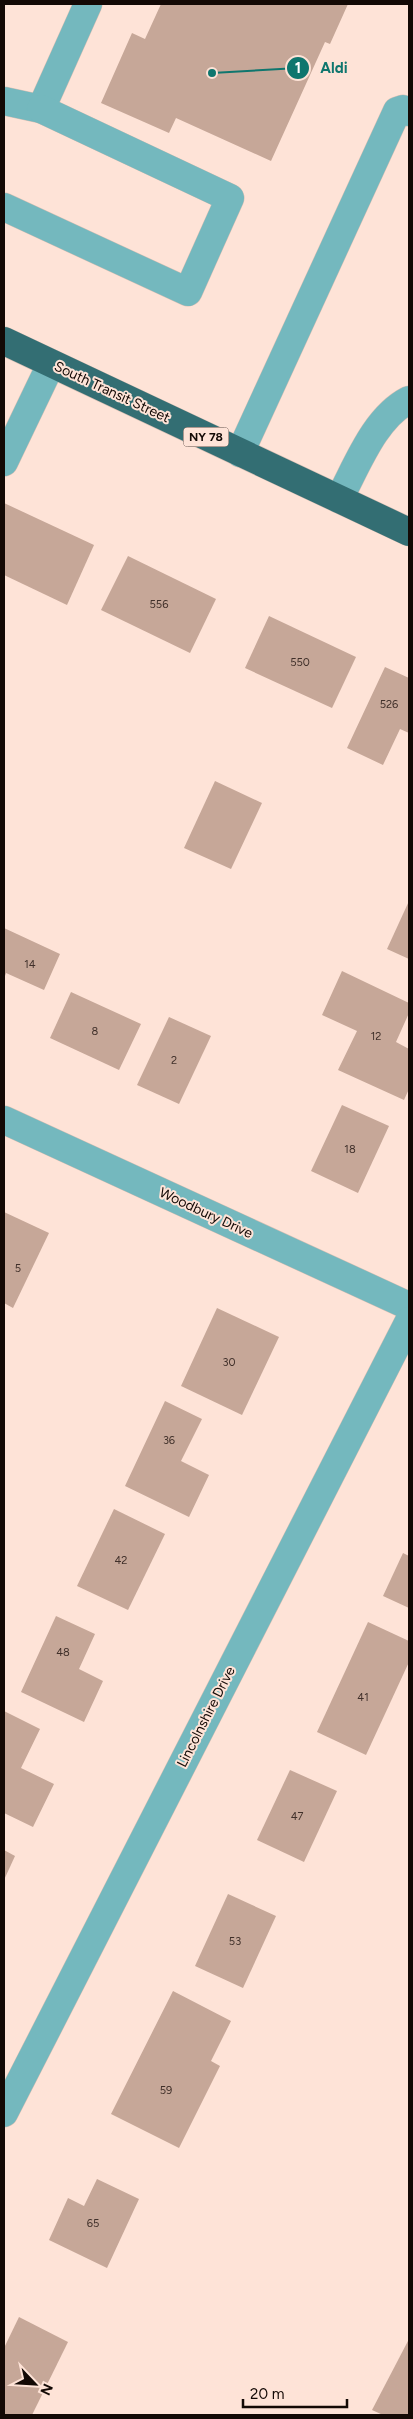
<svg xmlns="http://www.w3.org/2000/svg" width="413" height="2419" font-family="Figtree,sans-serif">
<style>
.building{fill:#c6a798}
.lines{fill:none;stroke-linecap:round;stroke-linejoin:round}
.minor-casing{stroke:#d8c0b5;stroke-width:29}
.highway-casing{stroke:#d8c0b5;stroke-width:29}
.minor{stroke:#74b8be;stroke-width:28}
.highway{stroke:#336e73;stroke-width:28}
.labels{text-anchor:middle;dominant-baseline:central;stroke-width:4;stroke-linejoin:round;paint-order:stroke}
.number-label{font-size:11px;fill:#40302a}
.shield{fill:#fee3d7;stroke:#5a4a44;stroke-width:1}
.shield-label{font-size:12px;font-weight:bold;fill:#130905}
.street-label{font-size:14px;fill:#130905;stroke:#fee3d7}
.leader{fill:none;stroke:#0f766e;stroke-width:2}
.callout-dot{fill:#0f766e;stroke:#fee3d7;stroke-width:2}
.mark-label{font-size:15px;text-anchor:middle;font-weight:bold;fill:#fff}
.callout-label{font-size:15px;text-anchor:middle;font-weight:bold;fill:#0f766e;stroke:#fee3d7;stroke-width:4;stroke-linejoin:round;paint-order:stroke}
</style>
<rect width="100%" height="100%" fill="#fee3d7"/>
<g class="building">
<polygon points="161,4 348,4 330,44 325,42 271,161 176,118 169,133 101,103 132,33 145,39"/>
<polygon points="4,503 94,545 67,605 4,575"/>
<polygon points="128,556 216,599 190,653 101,610"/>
<polygon points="269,616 356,657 332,708 245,668"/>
<polygon points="385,667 409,678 409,733 400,729 383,765 347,748"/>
<polygon points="215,781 262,803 231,869 184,848"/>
<polygon points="409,901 409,959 387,949"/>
<polygon points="4,928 60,954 44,990 6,973 4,979"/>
<polygon points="342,971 409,1003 409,1013 396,1042 409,1049 409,1089 404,1100 338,1070 357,1031 322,1015"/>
<polygon points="71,992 141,1024 119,1070 50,1038"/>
<polygon points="169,1017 211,1036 179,1104 137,1085"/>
<polygon points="342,1105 389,1126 358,1193 311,1171"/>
<polygon points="4,1212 49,1233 13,1308 4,1303"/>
<polygon points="217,1308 279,1337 242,1415 181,1386"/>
<polygon points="165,1401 202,1419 181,1461 209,1475 189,1517 125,1486"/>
<polygon points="114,1509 165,1534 128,1610 77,1586"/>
<polygon points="403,1553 409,1556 409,1608 383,1596"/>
<polygon points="56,1616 95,1634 79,1669 103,1681 84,1722 21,1692"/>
<polygon points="368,1622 409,1641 409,1662 366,1755 317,1732"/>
<polygon points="4,1711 40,1729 21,1768 54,1784 33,1827 4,1813"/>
<polygon points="290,1770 337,1791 304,1862 257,1840"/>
<polygon points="4,1850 15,1856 4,1880"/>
<polygon points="228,1894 276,1916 243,1988 195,1966"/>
<polygon points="173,1991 231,2021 211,2061 220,2066 179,2148 111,2114"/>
<polygon points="97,2179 139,2199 107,2268 49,2240 68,2198 84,2206"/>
<polygon points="19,2317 68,2342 32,2415 4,2415 4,2348"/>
<polygon points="409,2339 409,2415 383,2415 372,2410"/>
</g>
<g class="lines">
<defs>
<g id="minor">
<polyline points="4,101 41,109 88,4"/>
<polyline points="4,207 188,292 230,198 41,109"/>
<polyline points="240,453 397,111 403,109 409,112"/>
<polyline points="4,462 51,364"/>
<path d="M339,499C357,466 374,418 409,400"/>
<polyline points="4,1120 409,1306"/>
<polyline points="4,2113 409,1321"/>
</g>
<polyline id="highway" points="4,341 409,532"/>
</defs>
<use href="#minor" class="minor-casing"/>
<use href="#highway" class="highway-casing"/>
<use href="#minor" class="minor"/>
<use href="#highway" class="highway"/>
</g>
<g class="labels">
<g class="number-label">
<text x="159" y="604">556</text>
<text x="300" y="662">550</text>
<text x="389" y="704">526</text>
<text x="30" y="964">14</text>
<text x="95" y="1031">8</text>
<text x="376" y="1036">12</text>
<text x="174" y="1060">2</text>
<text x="350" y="1149">18</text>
<text x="18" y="1268">5</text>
<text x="229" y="1362">30</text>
<text x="169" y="1440">36</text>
<text x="121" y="1560">42</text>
<text x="63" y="1652">48</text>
<text x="363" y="1697">41</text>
<text x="297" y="1816">47</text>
<text x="235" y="1941">53</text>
<text x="166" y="2090">59</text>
<text x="93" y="2223">65</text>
</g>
<rect class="shield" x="183.5" y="427.5" width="45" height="19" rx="4"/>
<g class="shield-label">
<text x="206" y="437">NY 78</text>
</g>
<g class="street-label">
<text transform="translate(112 392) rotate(25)">South Transit Street</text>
<text transform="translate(206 1213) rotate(25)">Woodbury Drive</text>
<text transform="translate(206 1717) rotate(-63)">Lincolnshire Drive</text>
</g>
</g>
<path class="leader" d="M212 73L298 68"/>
<g class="callout-dot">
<circle cx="212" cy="73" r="5"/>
<circle cx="298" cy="68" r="12"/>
</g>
<g class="mark-label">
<text x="298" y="73">1</text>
</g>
<g class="callout-label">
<text x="334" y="73">Aldi</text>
</g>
<rect width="413" height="2419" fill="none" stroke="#130905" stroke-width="10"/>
<g transform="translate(35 2384) rotate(115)" stroke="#fee3d7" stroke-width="4" paint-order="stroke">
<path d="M0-4L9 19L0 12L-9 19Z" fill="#130905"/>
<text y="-8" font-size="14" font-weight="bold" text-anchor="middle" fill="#130905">N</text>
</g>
<path d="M243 2399v8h104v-8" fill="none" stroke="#130905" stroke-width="2.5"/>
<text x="250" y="2399" font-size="15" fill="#130905" stroke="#fee3d7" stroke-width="4" paint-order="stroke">20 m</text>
</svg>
